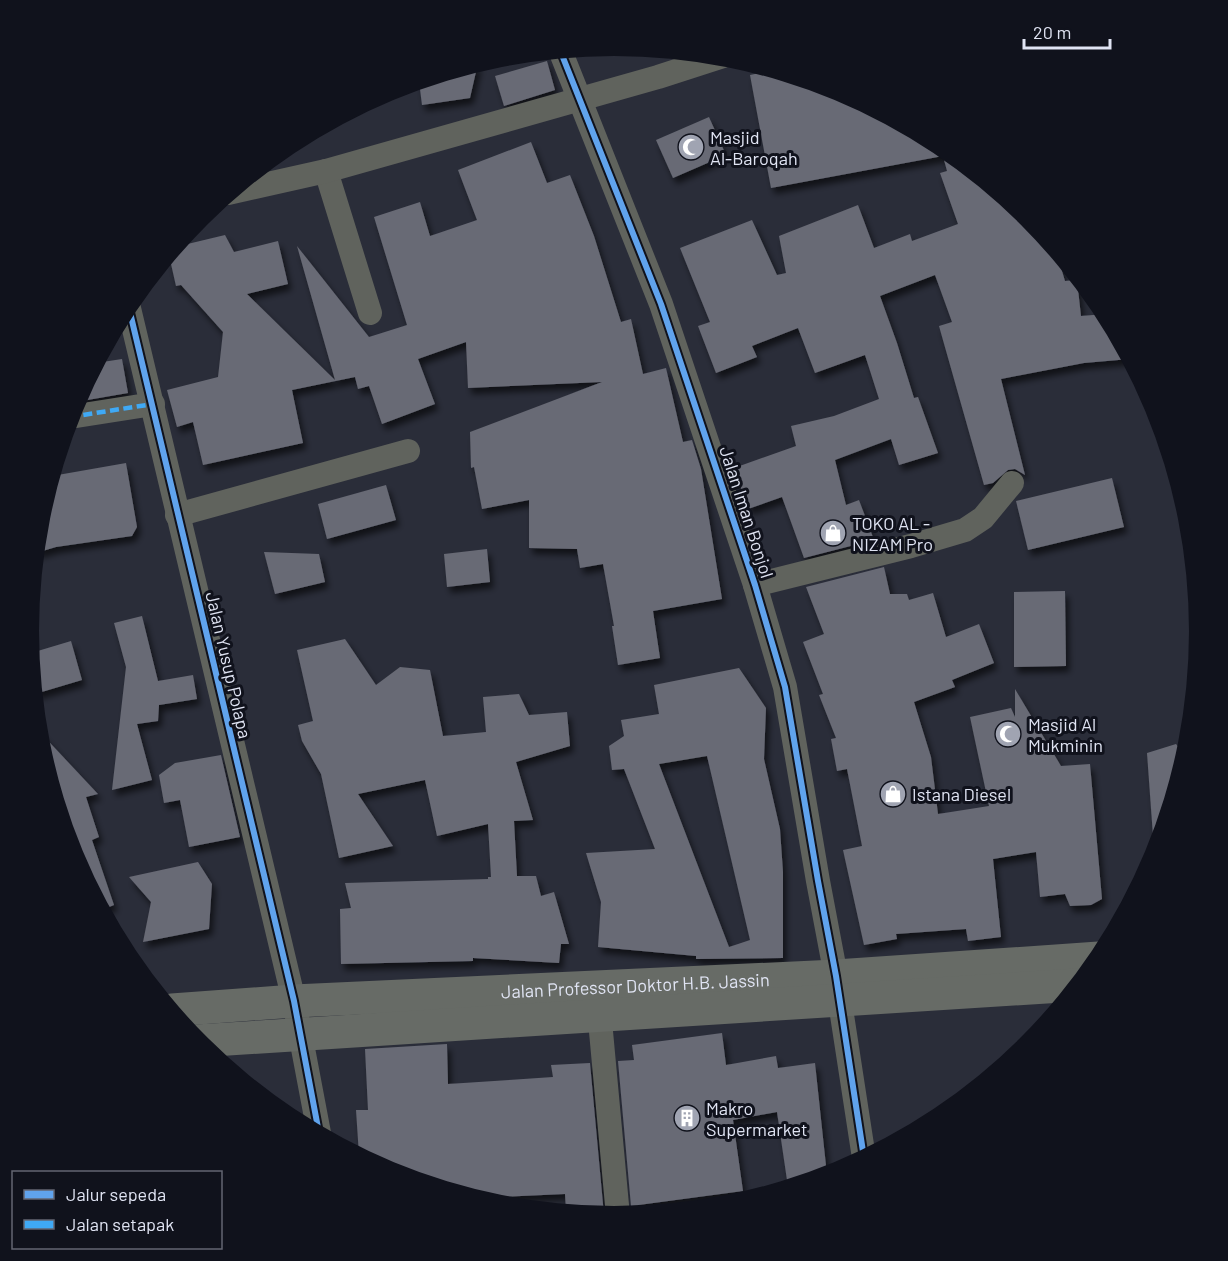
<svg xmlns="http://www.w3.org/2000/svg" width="1228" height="1261" font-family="Barlow,sans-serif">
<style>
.building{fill:#686a75;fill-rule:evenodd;filter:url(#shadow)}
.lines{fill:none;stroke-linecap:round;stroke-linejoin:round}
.street{stroke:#60635d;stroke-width:24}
.highway{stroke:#676b66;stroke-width:33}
.quiet{stroke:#3fa9f5;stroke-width:4.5;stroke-dasharray:9 4.5;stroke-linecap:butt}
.cycleway-casing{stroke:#10121c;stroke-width:10}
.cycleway{stroke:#60a3ed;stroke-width:6}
.labels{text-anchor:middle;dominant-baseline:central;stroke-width:6;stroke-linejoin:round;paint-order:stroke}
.poi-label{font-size:18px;fill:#e0e4f3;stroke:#10121c;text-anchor:start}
.street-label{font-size:18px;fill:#e0e4f3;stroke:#10121c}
</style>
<defs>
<filter id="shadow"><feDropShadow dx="3.5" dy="6" stdDeviation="3" flood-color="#0009"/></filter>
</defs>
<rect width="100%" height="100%" fill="#2a2d39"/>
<g class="building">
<polygon points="547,61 555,90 504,106 495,76"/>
<polygon points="478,63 470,98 422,105 419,81"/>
<polygon points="774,70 838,90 940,144 1029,217 1056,251 1065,281 1077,280 1081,316 1105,314 1130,359 1084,363 1001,379 1025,475 1015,469 1008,470 993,483 984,485 939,326 952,322 935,275 880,296 897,343 914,398 918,397 938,453 899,465 891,439 835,460 846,505 859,500 874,540 804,558 782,497 748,509 734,468 796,446 791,426 834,416 879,399 865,355 815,373 798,328 752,346 757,357 716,373 698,326 710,322 680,248 752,220 777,275 786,273 779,236 858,205 874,248 910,234 912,241 958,224 940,173 947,171 943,156 771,188 750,75"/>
<polygon points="709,117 726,155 673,178 656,140"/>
<polygon points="531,142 547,183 570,175 594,236 621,322 631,319 643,374 666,368 683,442 692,440 701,469 722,599 653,611 660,658 618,665 612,626 614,626 603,564 580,568 577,549 529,548 529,500 482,509 474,467 471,468 470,432 602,382 468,388 466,342 418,359 435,404 382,424 369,386 358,389 355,377 292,390 303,443 203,465 193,422 177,427 167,390 218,377 223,332 181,285 176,286 169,255 175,247 225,235 234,252 278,241 288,284 247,294 335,380 297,246 369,337 407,325 374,217 420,202 430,236 477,220 458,170"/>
<polygon points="122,359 128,393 76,402 96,363"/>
<polygon points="126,463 137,527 132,536 56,547 36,553 40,516 52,476"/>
<polygon points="1112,478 1124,527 1028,550 1016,501"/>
<polygon points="386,485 396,520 327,539 318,504"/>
<polygon points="487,549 490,582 447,587 444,554"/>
<polygon points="264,552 319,554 325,582 275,594"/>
<polygon points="884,567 890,594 907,594 909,600 933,593 946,637 979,624 994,663 952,680 955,687 914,702 931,757 938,814 989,806 970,717 1011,708 1015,717 1015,689 1061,766 1090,764 1102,899 1091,905 1070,906 1065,894 1040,897 1036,852 993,859 1001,937 968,941 966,929 896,934 897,939 864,945 843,850 862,846 847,769 837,771 831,739 836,738 819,695 823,694 803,642 824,634 806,587"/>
<polygon points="1065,591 1066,666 1014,667 1014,592"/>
<polygon points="142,616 158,681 193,675 197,699 159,705 158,721 137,724 152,780 112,790 126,667 114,623"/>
<polygon points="345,639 376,685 400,667 430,670 443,736 486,732 483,697 519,694 529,715 567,712 570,746 516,762 533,820 514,821 517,876 536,876 541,896 554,892 569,944 561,944 559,963 473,958 473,961 341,964 340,909 351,908 345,883 488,879 488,877 491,877 488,824 437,836 425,780 358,794 393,846 339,858 321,774 302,741 298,725 313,721 297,650"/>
<polygon points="71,641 82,680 35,694 31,653"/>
<path d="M739,668L766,708L764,759L780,829L783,872V958L696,959V956L598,947L601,902L586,853L655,849L624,769L612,770L609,746L624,736L621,720L659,714L654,685ZM707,756L750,940L729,947L659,764Z"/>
<polygon points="38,730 98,794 86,797 99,837 92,840 114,905 102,910 73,854 40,744"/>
<polygon points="1176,744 1185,755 1156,850 1154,850 1147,753"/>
<polygon points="221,755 240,837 189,847 180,800 164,803 159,775 175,763"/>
<polygon points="198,862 212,884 209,929 143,942 151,902 129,877"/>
<polygon points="722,1033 726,1065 776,1056 778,1068 815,1063 827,1175 788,1187 777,1112 733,1120 743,1191 631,1206 618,1061 634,1060 632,1045"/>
<polygon points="447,1044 448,1084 553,1077 551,1065 590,1063 604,1215 566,1211 565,1194 478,1198 390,1171 359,1155 356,1110 368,1110 365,1049"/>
</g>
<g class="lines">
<g class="street">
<polyline points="560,50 661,304 755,585 785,687 818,881 836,976 864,1158"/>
<polyline points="326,171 370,313"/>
<polyline points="228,193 326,171 658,77 723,56"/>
<polyline points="128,304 294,1001 319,1133"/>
<polyline points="70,417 153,404"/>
<polyline points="177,515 408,451"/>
<polyline points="755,585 911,546 965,530 983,518 1012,483"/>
<polyline points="598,999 618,1216"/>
</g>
<g class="highway">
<path id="s1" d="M172,1010L294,1001L836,976L1099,958"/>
<polyline points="197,1041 1077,985"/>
</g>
<polyline class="quiet" points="70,417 153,404"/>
<defs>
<g id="cycleway">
<polyline points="560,50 661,304 755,585 785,687 818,881 836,976 864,1158"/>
<polyline points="128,304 294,1001 319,1133"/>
</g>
</defs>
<use href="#cycleway" class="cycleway-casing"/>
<use href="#cycleway" class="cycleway"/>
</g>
<defs>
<symbol id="mosque-disc" viewBox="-11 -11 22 22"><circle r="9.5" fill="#a0a4b2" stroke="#10121c"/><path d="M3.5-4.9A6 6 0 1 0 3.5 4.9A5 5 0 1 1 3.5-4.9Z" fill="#fff"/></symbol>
<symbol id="shop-disc" viewBox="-11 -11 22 22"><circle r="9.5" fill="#a0a4b2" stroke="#10121c"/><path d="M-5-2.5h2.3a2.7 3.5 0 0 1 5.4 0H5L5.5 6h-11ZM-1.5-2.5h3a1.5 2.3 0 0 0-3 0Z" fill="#fff"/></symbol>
<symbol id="building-disc" viewBox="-11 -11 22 22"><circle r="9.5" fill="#a0a4b2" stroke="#10121c"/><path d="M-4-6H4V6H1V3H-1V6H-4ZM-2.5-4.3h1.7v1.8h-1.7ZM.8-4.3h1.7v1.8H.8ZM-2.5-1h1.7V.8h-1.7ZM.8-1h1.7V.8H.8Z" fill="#fff"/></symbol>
</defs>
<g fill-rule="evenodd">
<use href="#mosque-disc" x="676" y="132" width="30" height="30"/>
<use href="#shop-disc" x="818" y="518" width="30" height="30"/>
<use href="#mosque-disc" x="993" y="719" width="30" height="30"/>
<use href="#shop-disc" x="878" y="779" width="30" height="30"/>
<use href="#building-disc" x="672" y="1103" width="30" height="30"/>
</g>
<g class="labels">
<g class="poi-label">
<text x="710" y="137">Masjid<tspan x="710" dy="21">Al-Baroqah</tspan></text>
<text x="852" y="523">TOKO AL -<tspan x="852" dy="21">NIZAM Pro</tspan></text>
<text x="1028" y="724">Masjid Al<tspan x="1028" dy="21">Mukminin</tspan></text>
<text x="912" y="794">Istana Diesel</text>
<text x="706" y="1108">Makro<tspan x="706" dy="21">Supermarket</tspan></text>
</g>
<g class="street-label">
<text transform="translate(747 512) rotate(72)">Jalan Iman Bonjol</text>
<text transform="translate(229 665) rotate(77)">Jalan Yusup Polapa</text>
<text stroke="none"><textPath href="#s1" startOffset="464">Jalan Professor Doktor H.B. Jassin</textPath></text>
</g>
</g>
<path d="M0 0H1228V1261H0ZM39 631a575 575 0 1 1 1150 0a575 575 0 1 1-1150 0Z" fill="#10121c" fill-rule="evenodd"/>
<rect x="12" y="1171" width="210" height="78" fill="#10121c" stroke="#636672" stroke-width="1.5"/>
<rect x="24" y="1190" width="30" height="9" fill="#60a3ed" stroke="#636672" stroke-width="1.5"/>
<text x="66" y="1201" font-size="18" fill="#e0e4f3">Jalur sepeda</text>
<rect x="24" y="1220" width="30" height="9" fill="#3fa9f5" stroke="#636672" stroke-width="1.5"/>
<text x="66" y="1231" font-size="18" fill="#e0e4f3">Jalan setapak</text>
<path d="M1024 39v9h86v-9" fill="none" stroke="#e0e4f3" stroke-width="3"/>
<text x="1033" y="39" font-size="18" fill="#e0e4f3" stroke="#10121c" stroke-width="4.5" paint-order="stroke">20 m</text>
</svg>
